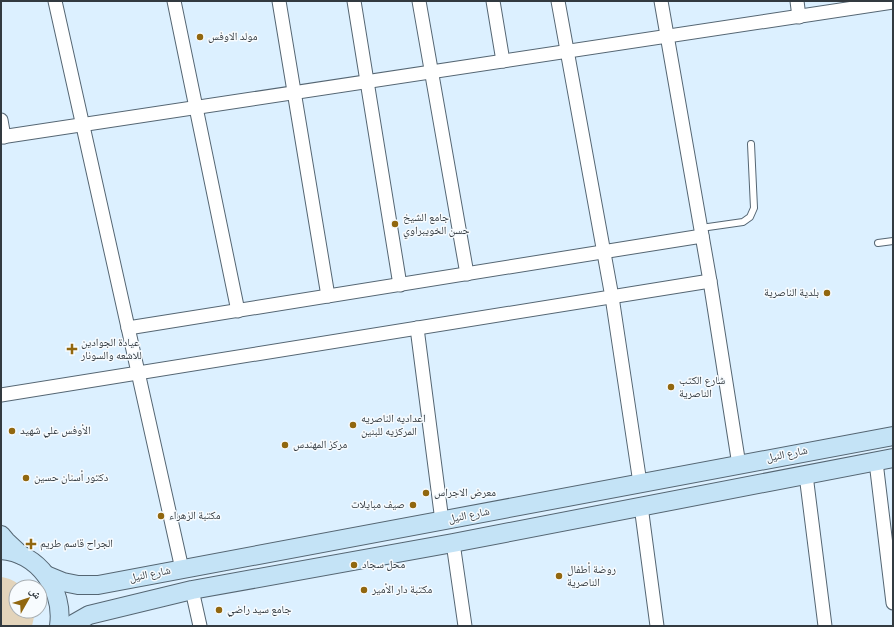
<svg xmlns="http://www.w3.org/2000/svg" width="894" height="627" font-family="Georgia,'Noto Naskh Arabic',serif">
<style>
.green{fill:#e3d4bb}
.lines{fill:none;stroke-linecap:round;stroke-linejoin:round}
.service-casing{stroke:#556673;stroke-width:8}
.minor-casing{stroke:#556673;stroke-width:15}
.secondary-casing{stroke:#556673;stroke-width:20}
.service{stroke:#fff;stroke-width:6}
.minor{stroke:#fff;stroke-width:13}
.secondary{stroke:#c4e3f6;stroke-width:18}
.poi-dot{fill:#91670f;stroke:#f7fbfe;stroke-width:1.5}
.labels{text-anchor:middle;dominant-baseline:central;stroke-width:3;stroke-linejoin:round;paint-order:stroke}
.poi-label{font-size:11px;fill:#323a40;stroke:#f7fbfe;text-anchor:start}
.street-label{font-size:11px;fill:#323a40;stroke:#f7fbfe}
</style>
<rect width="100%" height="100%" fill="#dcf0ff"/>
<path class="green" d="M1,577C9,578 16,581 21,587H16V611H33L34,617L32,626H1Z"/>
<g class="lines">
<defs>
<g id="service">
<polyline points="701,228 743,222 750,217 754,208 751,144"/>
<polyline points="878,243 893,241"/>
</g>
<g id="minor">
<polyline points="55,1 182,569"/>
<polyline points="174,1 238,311"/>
<polyline points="279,1 328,296"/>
<polyline points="354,1 400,285"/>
<polyline points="419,1 467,274"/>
<polyline points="493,1 503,61"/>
<polyline points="558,1 612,297 640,483"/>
<polyline points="661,1 710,281 739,465"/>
<polyline points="797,1 799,17"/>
<polyline points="1,120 4,137"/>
<polyline points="1,137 893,2"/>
<polyline points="128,328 702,236"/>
<polyline points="417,328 442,521"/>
<polyline points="1,395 710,281"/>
<polyline points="876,462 893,603"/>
<polyline points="806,475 825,626"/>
<polyline points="641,506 657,626"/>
<polyline points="453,543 465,626"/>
<polyline points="192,590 200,626"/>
</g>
<g id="secondary">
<polyline points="1,535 6,541 21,555"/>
<path d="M1,550C39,553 64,590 59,626"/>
<polyline points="46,575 63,582 78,585 98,585 893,436"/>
<polyline points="71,626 75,623 89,615 192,590 453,543 893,458"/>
</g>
</defs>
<use href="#service" class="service-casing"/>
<use href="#minor" class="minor-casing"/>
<use href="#secondary" class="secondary-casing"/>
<use href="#service" class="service"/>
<use href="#minor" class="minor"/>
<use href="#secondary" class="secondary"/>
</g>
<g class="poi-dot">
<circle cx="200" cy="37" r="4"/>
<circle cx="395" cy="224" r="4"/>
<circle cx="827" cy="293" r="4"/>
<path d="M70 343h4v4h4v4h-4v4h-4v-4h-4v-4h4z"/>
<circle cx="671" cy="387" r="4"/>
<circle cx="353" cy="425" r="4"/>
<circle cx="12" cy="431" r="4"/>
<circle cx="285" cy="445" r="4"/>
<circle cx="26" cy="478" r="4"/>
<circle cx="426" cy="493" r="4"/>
<circle cx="413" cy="505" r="4"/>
<circle cx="161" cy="516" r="4"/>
<path d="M29 538h4v4h4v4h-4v4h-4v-4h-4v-4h4z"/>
<circle cx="354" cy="565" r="4"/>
<circle cx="559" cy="576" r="4"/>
<circle cx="364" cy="590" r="4"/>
<circle cx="219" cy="610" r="4"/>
</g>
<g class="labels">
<g class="poi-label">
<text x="208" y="37">مولد الاوفس</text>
<text x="403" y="218">جامع الشيخ<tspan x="403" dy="13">حسن الخويبراوي</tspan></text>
<text x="819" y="293" text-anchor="end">بلدية الناصرية</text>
<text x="81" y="343">عيادة الجوادين<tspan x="81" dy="13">للاشعه والسونار</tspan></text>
<text x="679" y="381">شارع الكتب<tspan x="679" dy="13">الناصرية</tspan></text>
<text x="361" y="419">اعداديه الناصريه<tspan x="361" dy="13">المركزيه للبنين</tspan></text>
<text x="20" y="431">الأوفس علي شهيد</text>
<text x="293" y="445">مركز المهندس</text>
<text x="34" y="478">دكتور أسنان حسين</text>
<text x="434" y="493">معرض الاجراس</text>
<text x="405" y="505" text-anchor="end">صيف مبايلات</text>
<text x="169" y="516">مكتبة الزهراء</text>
<text x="40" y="544">الجراح قاسم طريم</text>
<text x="362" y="565">محل سجاد</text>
<text x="567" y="570">روضة أطفال<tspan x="567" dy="13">الناصرية</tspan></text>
<text x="372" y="590">مكتبة دار الأمير</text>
<text x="227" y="610">جامع سيد راضي</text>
</g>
<g class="street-label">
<text transform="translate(787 455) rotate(-11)">شارع النيل</text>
<text transform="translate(469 516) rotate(-11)">شارع النيل</text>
<text transform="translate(150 575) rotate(-11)">شارع النيل</text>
</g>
</g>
<rect width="894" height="627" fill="none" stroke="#323a40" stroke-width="4"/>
<g transform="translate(28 599) rotate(51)"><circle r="19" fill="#f7fbfe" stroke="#a8aeb2"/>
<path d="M0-3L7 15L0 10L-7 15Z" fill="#91670f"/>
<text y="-6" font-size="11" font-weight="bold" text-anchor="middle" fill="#323a40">ش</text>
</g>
</svg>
